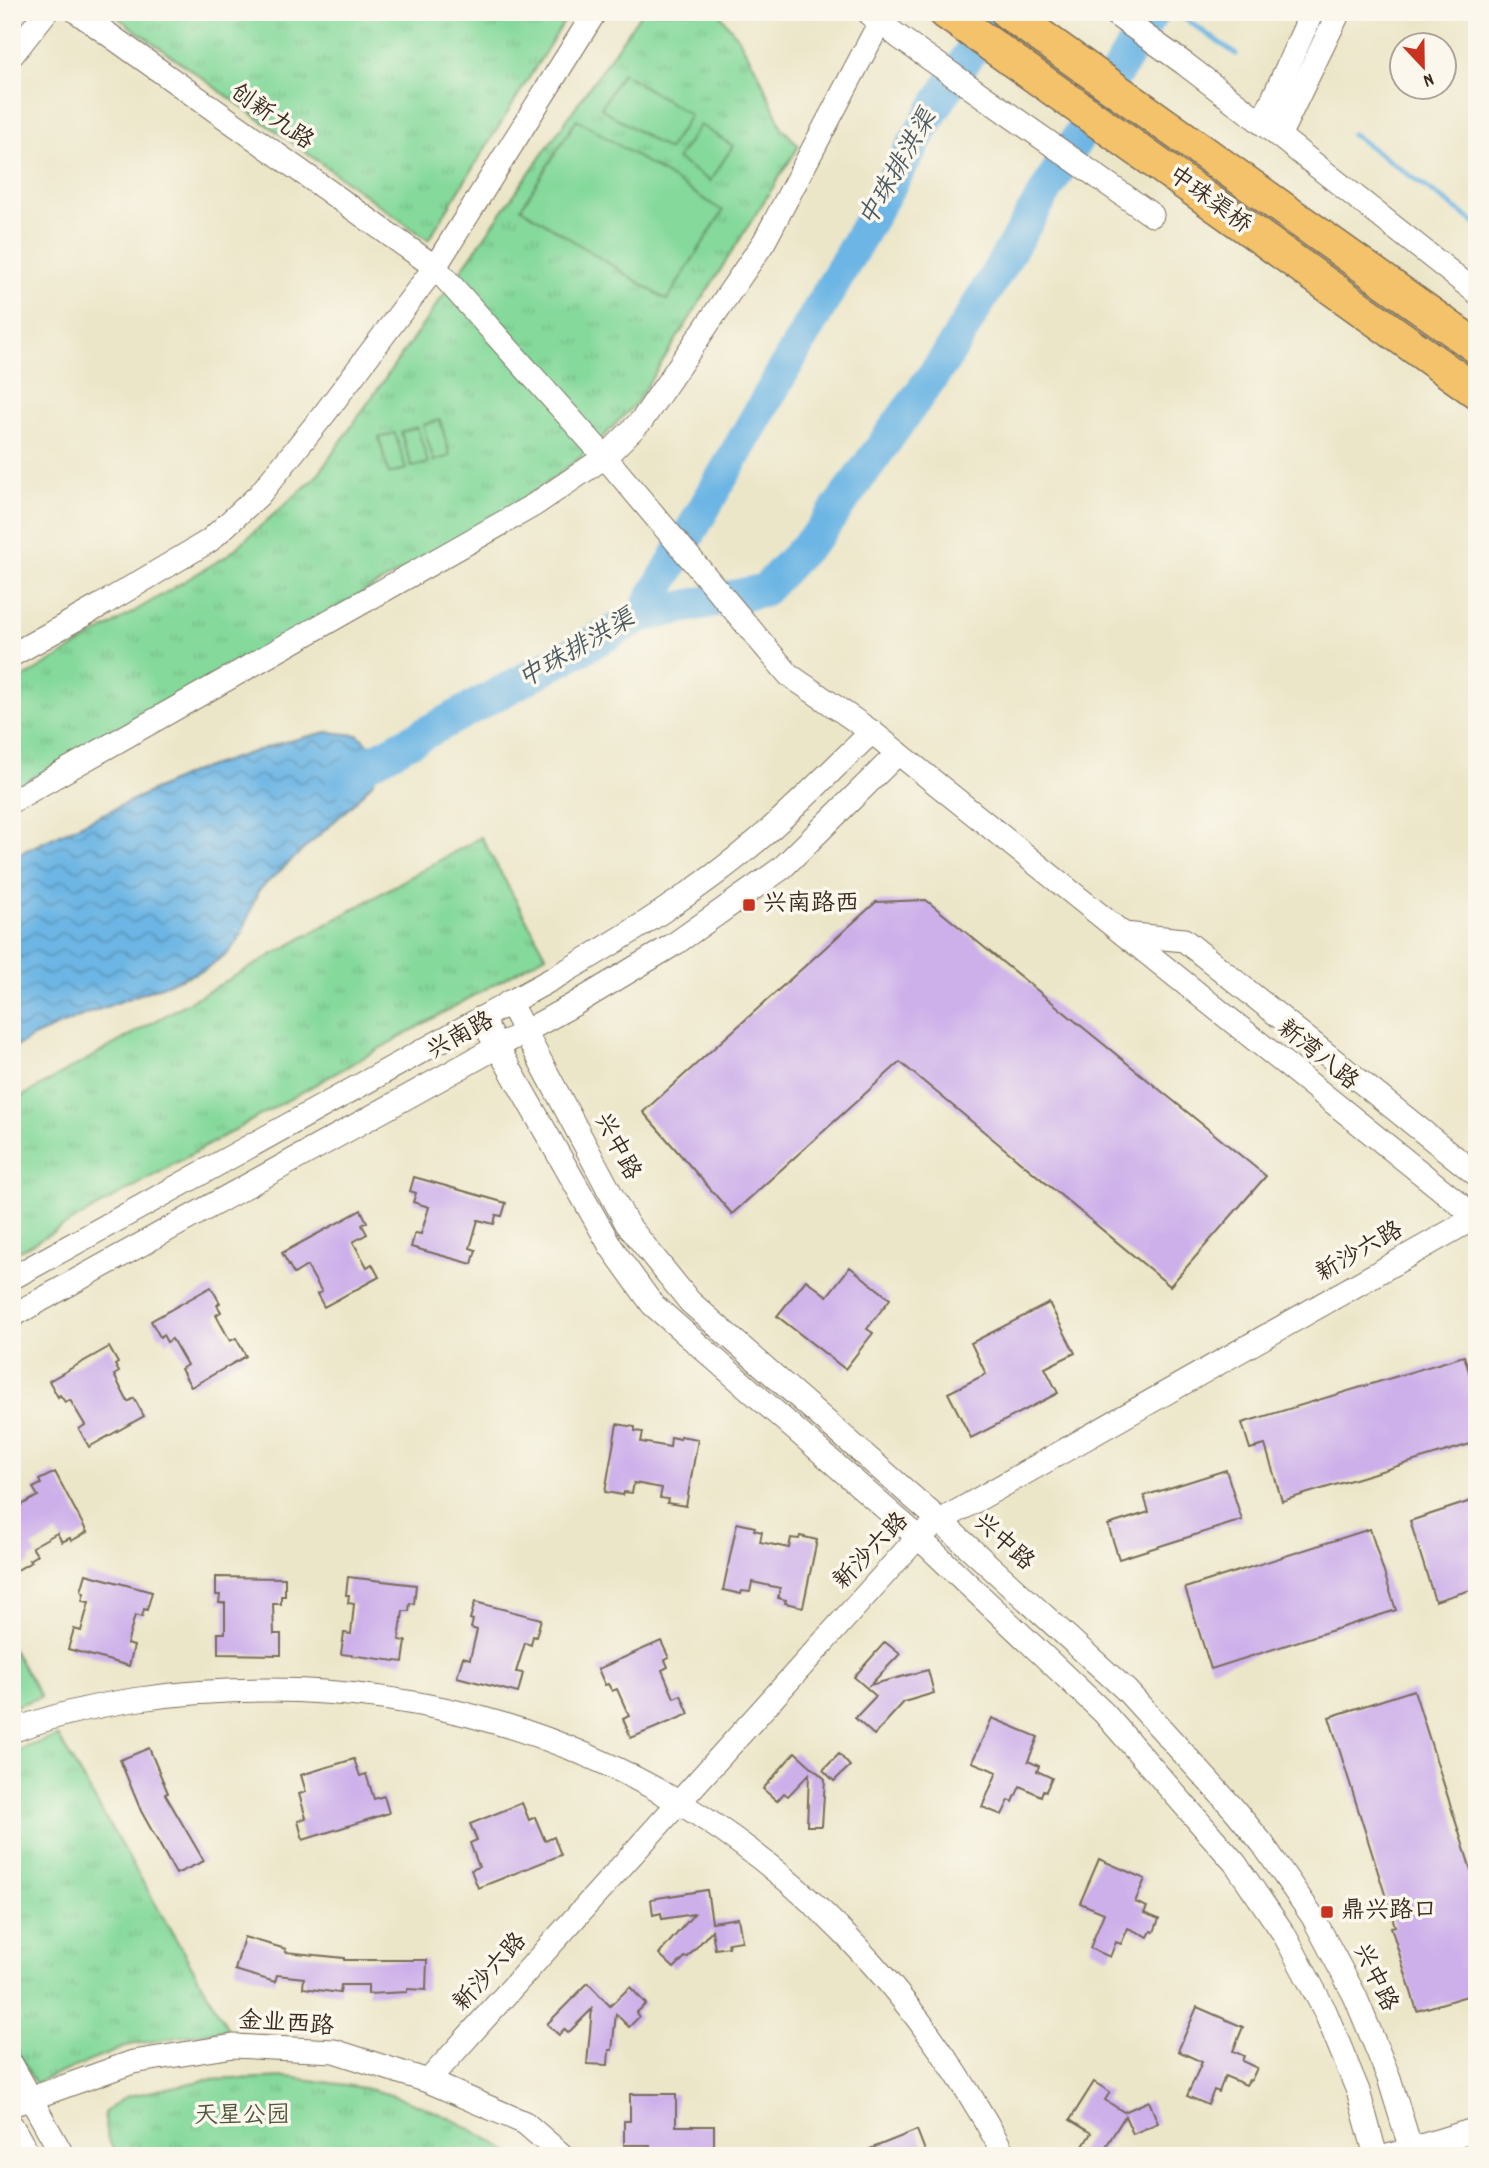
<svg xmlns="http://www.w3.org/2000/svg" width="1489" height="2168" font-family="Dekko,'LXGW WenKai TC',sans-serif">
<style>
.grass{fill:url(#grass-tufts);stroke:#60825c;stroke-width:2}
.garden{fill:#85d99b;stroke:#60825c;stroke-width:2}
.water{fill:url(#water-waves);stroke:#547081;stroke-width:2}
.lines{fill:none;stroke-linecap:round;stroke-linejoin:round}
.stream{stroke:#6cb5e4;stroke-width:5}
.river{stroke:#6cb5e4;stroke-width:33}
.building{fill:#cdb0ea}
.minor-casing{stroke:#796c5a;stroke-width:25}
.highway-casing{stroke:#796c5a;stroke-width:36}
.minor{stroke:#fff;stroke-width:23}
.highway{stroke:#f3c26a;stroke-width:33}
.poi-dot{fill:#c8321e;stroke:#fbf7ec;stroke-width:2.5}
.labels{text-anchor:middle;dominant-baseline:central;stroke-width:7;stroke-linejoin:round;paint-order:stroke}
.street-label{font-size:24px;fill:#3b2a1e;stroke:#fbf7ec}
.poi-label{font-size:24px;fill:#3b2a1e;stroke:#fbf7ec;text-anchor:start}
.park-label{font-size:24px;fill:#4e563d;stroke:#fbf7ec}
.water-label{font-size:26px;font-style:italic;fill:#4c5b63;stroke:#fbf7ec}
</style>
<defs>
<pattern id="grass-tufts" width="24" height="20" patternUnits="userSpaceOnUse" patternTransform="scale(1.75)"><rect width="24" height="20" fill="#85d99b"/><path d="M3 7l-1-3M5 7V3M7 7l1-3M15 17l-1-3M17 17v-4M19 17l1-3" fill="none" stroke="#74ba85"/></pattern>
<pattern id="water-waves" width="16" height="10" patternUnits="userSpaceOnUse" patternTransform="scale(1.75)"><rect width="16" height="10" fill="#6cb5e4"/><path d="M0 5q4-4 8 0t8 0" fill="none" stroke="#5a93b8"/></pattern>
</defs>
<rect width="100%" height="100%" fill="#fbf7ec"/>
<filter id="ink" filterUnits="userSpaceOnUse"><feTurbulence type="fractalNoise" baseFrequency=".0143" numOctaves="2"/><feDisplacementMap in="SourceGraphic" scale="14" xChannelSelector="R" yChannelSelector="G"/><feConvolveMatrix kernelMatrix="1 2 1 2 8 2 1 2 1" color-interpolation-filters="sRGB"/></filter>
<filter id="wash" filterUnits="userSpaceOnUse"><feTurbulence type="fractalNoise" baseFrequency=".00686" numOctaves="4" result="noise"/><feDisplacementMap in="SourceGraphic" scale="28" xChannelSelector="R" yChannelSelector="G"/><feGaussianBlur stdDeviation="1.57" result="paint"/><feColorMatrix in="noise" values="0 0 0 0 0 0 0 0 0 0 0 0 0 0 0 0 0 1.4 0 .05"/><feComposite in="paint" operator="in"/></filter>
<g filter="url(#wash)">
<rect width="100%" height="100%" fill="#ece6c9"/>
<g class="grass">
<polygon points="110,12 570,12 428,240"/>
<polygon points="642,12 718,12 738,38 759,74 782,128 799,146 636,403 594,446 558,475 498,517 12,789 12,685 228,555 316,477"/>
<polygon points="481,837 546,955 12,1255 12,1102"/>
<polygon points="12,1648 41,1697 12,1707"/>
<polygon points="58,1736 228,2029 130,2045 35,2083 12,2042 12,1752"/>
<path d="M288,2077C314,2081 342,2084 368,2089C421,2101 470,2126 515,2156H118L108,2139L104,2113L125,2097L206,2080Z"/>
</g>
<g class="garden">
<polygon points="622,73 690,115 668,150 601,108"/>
<polygon points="577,119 723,211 667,300 521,208"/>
<polygon points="700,125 733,146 710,181 677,159"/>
<polygon points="440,420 450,456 434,461 423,425"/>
<polygon points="417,427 428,463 412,467 401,432"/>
<polygon points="395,433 406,469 389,474 379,438"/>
</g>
<polygon class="water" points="327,732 358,735 382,756 373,782 351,806 258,891 241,936 229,952 204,970 79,1017 33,1037 12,1049 12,857 192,772 280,743"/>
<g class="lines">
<g class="stream">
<polyline points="1175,12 1236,54"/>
<polyline points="1352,134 1477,224"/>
</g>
<g class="river">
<polyline points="642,616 764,590 820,532 947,356 1153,12"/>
<polyline points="342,778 642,616 931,114 996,12"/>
</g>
</g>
<g id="blocks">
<g class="building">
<polygon points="926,900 1266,1176 1170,1286 900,1062 732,1214 643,1112 876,902"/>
<polygon points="414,1177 506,1203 502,1216 496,1215 494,1224 478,1220 470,1248 476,1250 472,1264 411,1247 415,1233 421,1234 429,1207 413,1202 416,1193 410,1191"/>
<polygon points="361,1210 367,1222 362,1225 367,1234 353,1242 367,1267 372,1264 379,1277 324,1307 317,1294 322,1292 307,1266 294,1274 282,1253"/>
<polygon points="850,1267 890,1299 867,1329 873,1333 845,1369 777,1316 806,1280 827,1296"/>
<polygon points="211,1287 220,1303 217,1305 221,1312 216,1315 230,1341 236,1338 246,1356 191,1387 181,1369 187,1365 172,1339 167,1342 163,1335 160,1337 151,1321"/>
<polygon points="1049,1303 1075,1353 1045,1368 1058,1393 971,1438 948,1393 986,1374 971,1343"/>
<polygon points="109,1347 118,1363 115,1365 119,1372 114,1375 128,1402 134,1398 144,1416 89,1447 79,1429 85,1425 70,1400 65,1402 60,1395 58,1397 49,1381"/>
<polygon points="1464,1356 1477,1397 1477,1442 1282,1501 1265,1445 1250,1449 1242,1423"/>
<polygon points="617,1424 635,1427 635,1431 643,1432 641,1442 670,1447 671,1437 680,1439 680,1436 698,1439 686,1506 667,1503 668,1499 660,1498 662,1488 634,1483 632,1493 624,1492 623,1495 605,1492"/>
<polygon points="1226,1470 1242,1520 1119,1559 1108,1525 1149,1512 1144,1496"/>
<polygon points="55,1472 87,1532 71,1541 70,1538 62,1542 57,1533 32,1547 37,1555 29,1560 31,1562 12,1573 12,1510 38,1496 33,1488 41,1484 39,1480"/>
<polygon points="1477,1499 1477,1588 1435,1601 1410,1521"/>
<polygon points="737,1523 755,1527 754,1530 762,1532 760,1542 789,1548 791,1538 799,1539 800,1536 817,1540 803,1607 785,1603 786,1600 778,1598 780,1588 752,1582 750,1592 742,1591 741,1594 723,1590"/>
<polygon points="1370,1529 1396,1610 1211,1669 1185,1588"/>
<polygon points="86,1574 152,1592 147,1610 144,1609 142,1617 135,1615 127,1644 134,1646 129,1666 68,1649 74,1629 81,1631 89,1602 82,1601 84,1593 81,1591"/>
<polygon points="216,1577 285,1578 285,1596 281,1596 281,1604 273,1604 274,1634 281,1634 281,1655 218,1654 218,1633 225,1633 225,1603 219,1603 220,1595 216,1595"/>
<polygon points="348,1577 416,1585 414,1604 410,1603 409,1611 403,1611 399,1640 406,1641 403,1662 341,1654 344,1633 351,1634 354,1604 348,1603 349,1595 346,1595"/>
<polygon points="475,1602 541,1619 536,1637 533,1636 531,1645 525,1643 516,1672 523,1673 518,1693 457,1677 463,1657 470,1659 477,1630 471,1628 473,1620 470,1619"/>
<polygon points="661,1641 669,1658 665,1660 668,1667 662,1670 674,1698 681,1695 689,1714 631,1738 623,1719 629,1716 617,1689 612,1691 608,1684 605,1685 598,1669"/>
<polygon points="885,1642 900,1654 870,1685 928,1670 934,1693 904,1702 874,1735 855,1718 876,1696 854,1677"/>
<polygon points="1414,1690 1477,1889 1477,1993 1417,2011 1391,1927 1395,1926 1329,1717"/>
<polygon points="992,1718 1038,1737 1028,1761 1039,1766 1037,1771 1052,1778 1046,1791 1043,1790 1041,1796 1020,1786 1013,1802 1009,1800 1002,1815 982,1807 997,1772 972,1762"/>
<polygon points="149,1748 168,1793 165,1794 204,1861 176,1874 141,1811 120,1760"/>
<polygon points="795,1752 825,1779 822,1826 807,1826 809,1774 788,1796 784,1793 777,1801 763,1789"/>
<polygon points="839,1754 850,1766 834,1781 823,1770"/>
<polygon points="354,1759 360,1776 366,1774 374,1799 384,1796 389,1813 303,1840 298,1821 306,1818 299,1794 306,1792 301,1775"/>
<polygon points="522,1803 529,1820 535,1817 545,1841 554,1837 561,1855 478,1888 471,1870 479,1867 470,1843 477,1840 470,1824"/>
<polygon points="1099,1859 1145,1879 1135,1902 1147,1907 1144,1913 1159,1919 1154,1932 1151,1931 1148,1937 1128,1928 1121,1944 1116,1942 1110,1957 1090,1948 1104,1913 1080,1903"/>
<polygon points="707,1890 712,1922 738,1918 742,1941 728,1943 729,1947 715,1949 712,1930 687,1958 685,1957 674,1968 659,1954 694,1914 662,1919 661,1913 653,1915 651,1899"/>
<polygon points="244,1937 286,1949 285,1952 344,1958 344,1960 427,1960 426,1990 407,1989 407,1992 368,1994 368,1985 341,1985 340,1993 303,1988 304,1978 277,1975 275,1982 235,1970"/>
<polygon points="588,1983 610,2006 630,1987 646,2004 636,2013 639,2017 629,2027 616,2014 612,2050 609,2050 608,2065 587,2064 592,2009 568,2033 564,2029 559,2035 547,2024"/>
<polygon points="1197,2007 1243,2027 1233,2051 1244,2056 1242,2061 1257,2068 1251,2081 1249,2080 1246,2085 1225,2076 1219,2092 1214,2090 1208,2105 1187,2096 1202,2062 1178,2051"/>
<polygon points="1094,2082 1110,2092 1105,2100 1124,2112 1149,2101 1158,2123 1133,2134 1125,2116 1100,2156 1077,2156 1091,2133 1070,2120"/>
<polygon points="630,2094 676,2094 676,2126 714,2126 714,2153 681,2153 681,2156 650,2156 650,2145 624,2145 624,2121 630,2121"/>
<polygon points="917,2130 927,2156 855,2156 855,2155"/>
</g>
</g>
</g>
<g filter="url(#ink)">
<use href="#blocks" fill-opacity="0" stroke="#796c5a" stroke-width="2"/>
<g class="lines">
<defs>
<g id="minor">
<polyline points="77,12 435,267 605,457 789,675 872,732 1477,1218"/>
<polyline points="1112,12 1185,64 1279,136 1477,293"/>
<polyline points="870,14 899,37 1152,215"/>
<polyline points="12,55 46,12"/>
<polyline points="1262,123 1312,12"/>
<polyline points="1279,136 1339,12"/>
<polyline points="12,655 103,604 209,541 259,495 325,413 435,267 595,12"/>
<polyline points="12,801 534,505 605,457 642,420 764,242 880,22"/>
<polyline points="1124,934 1184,940 1477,1175"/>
<polyline points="509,1002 627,1224 690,1302 940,1521 1126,1690 1233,1808 1262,1843 1313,1917 1355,1996 1389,2078 1413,2156"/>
<polyline points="481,1018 611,1247 652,1304 918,1537 1104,1713 1235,1863 1284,1934 1325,2011 1358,2091 1376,2156"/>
<path d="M12,1278L554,978C625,937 696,893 759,839C798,806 834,767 872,732"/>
<polyline points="12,1316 573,1005 676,943 782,868 898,753"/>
<path d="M12,1731C90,1701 185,1690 268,1690C594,1691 855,1873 1005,2156"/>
<polyline points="12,2065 63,2156"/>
<polyline points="428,2081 918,1537 940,1521 1462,1225 1477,1211"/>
<polyline points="12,2105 133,2062 233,2046 334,2051 428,2081 525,2123 563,2156"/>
<polyline points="12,2126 29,2156"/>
<polyline points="1388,2156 1477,2129"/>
</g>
<g id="highway">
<polyline points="945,12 1477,392"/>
<polyline points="1007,12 1477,347"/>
</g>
</defs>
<use href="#minor" class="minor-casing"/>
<use href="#highway" class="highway-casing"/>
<use href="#minor" class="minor"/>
<use href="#highway" class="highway"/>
</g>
</g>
<g class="poi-dot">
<rect x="742" y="898" width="14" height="14" rx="3.5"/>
<rect x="1320" y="1905" width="14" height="14" rx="3.5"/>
</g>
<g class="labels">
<g class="street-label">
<text transform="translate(271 118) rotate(35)">创新九路</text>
<text transform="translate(1209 201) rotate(36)">中珠渠桥</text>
<text transform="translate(461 1037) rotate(-29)">兴南路</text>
<text transform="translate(1317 1056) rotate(39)">新湾八路</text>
<text transform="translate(616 1147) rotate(62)">兴中路</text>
<text transform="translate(1360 1253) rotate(-30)">新沙六路</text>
<text transform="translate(1003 1543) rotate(42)">兴中路</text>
<text transform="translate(872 1552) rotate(-46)">新沙六路</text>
<text transform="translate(491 1973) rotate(-48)">新沙六路</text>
<text transform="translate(1374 1978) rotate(64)">兴中路</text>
<text transform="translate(286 2025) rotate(4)">金业西路</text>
</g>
<g class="poi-label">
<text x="763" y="905">兴南路西</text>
<text x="1341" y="1912">鼎兴路口</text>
</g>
<g class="park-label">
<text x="242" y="2117">天星公园</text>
</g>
<g class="water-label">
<text transform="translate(899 169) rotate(-60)">中珠排洪渠</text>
<text transform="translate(577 650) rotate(-30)">中珠排洪渠</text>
</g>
</g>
<rect width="1489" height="2168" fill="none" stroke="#fbf7ec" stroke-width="42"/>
<g transform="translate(1423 66) rotate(158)"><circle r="33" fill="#fbf7ec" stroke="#aea59a" stroke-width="2"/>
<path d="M0-5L12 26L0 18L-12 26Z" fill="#c8321e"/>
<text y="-10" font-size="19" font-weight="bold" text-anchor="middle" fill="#3b2a1e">N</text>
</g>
</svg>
